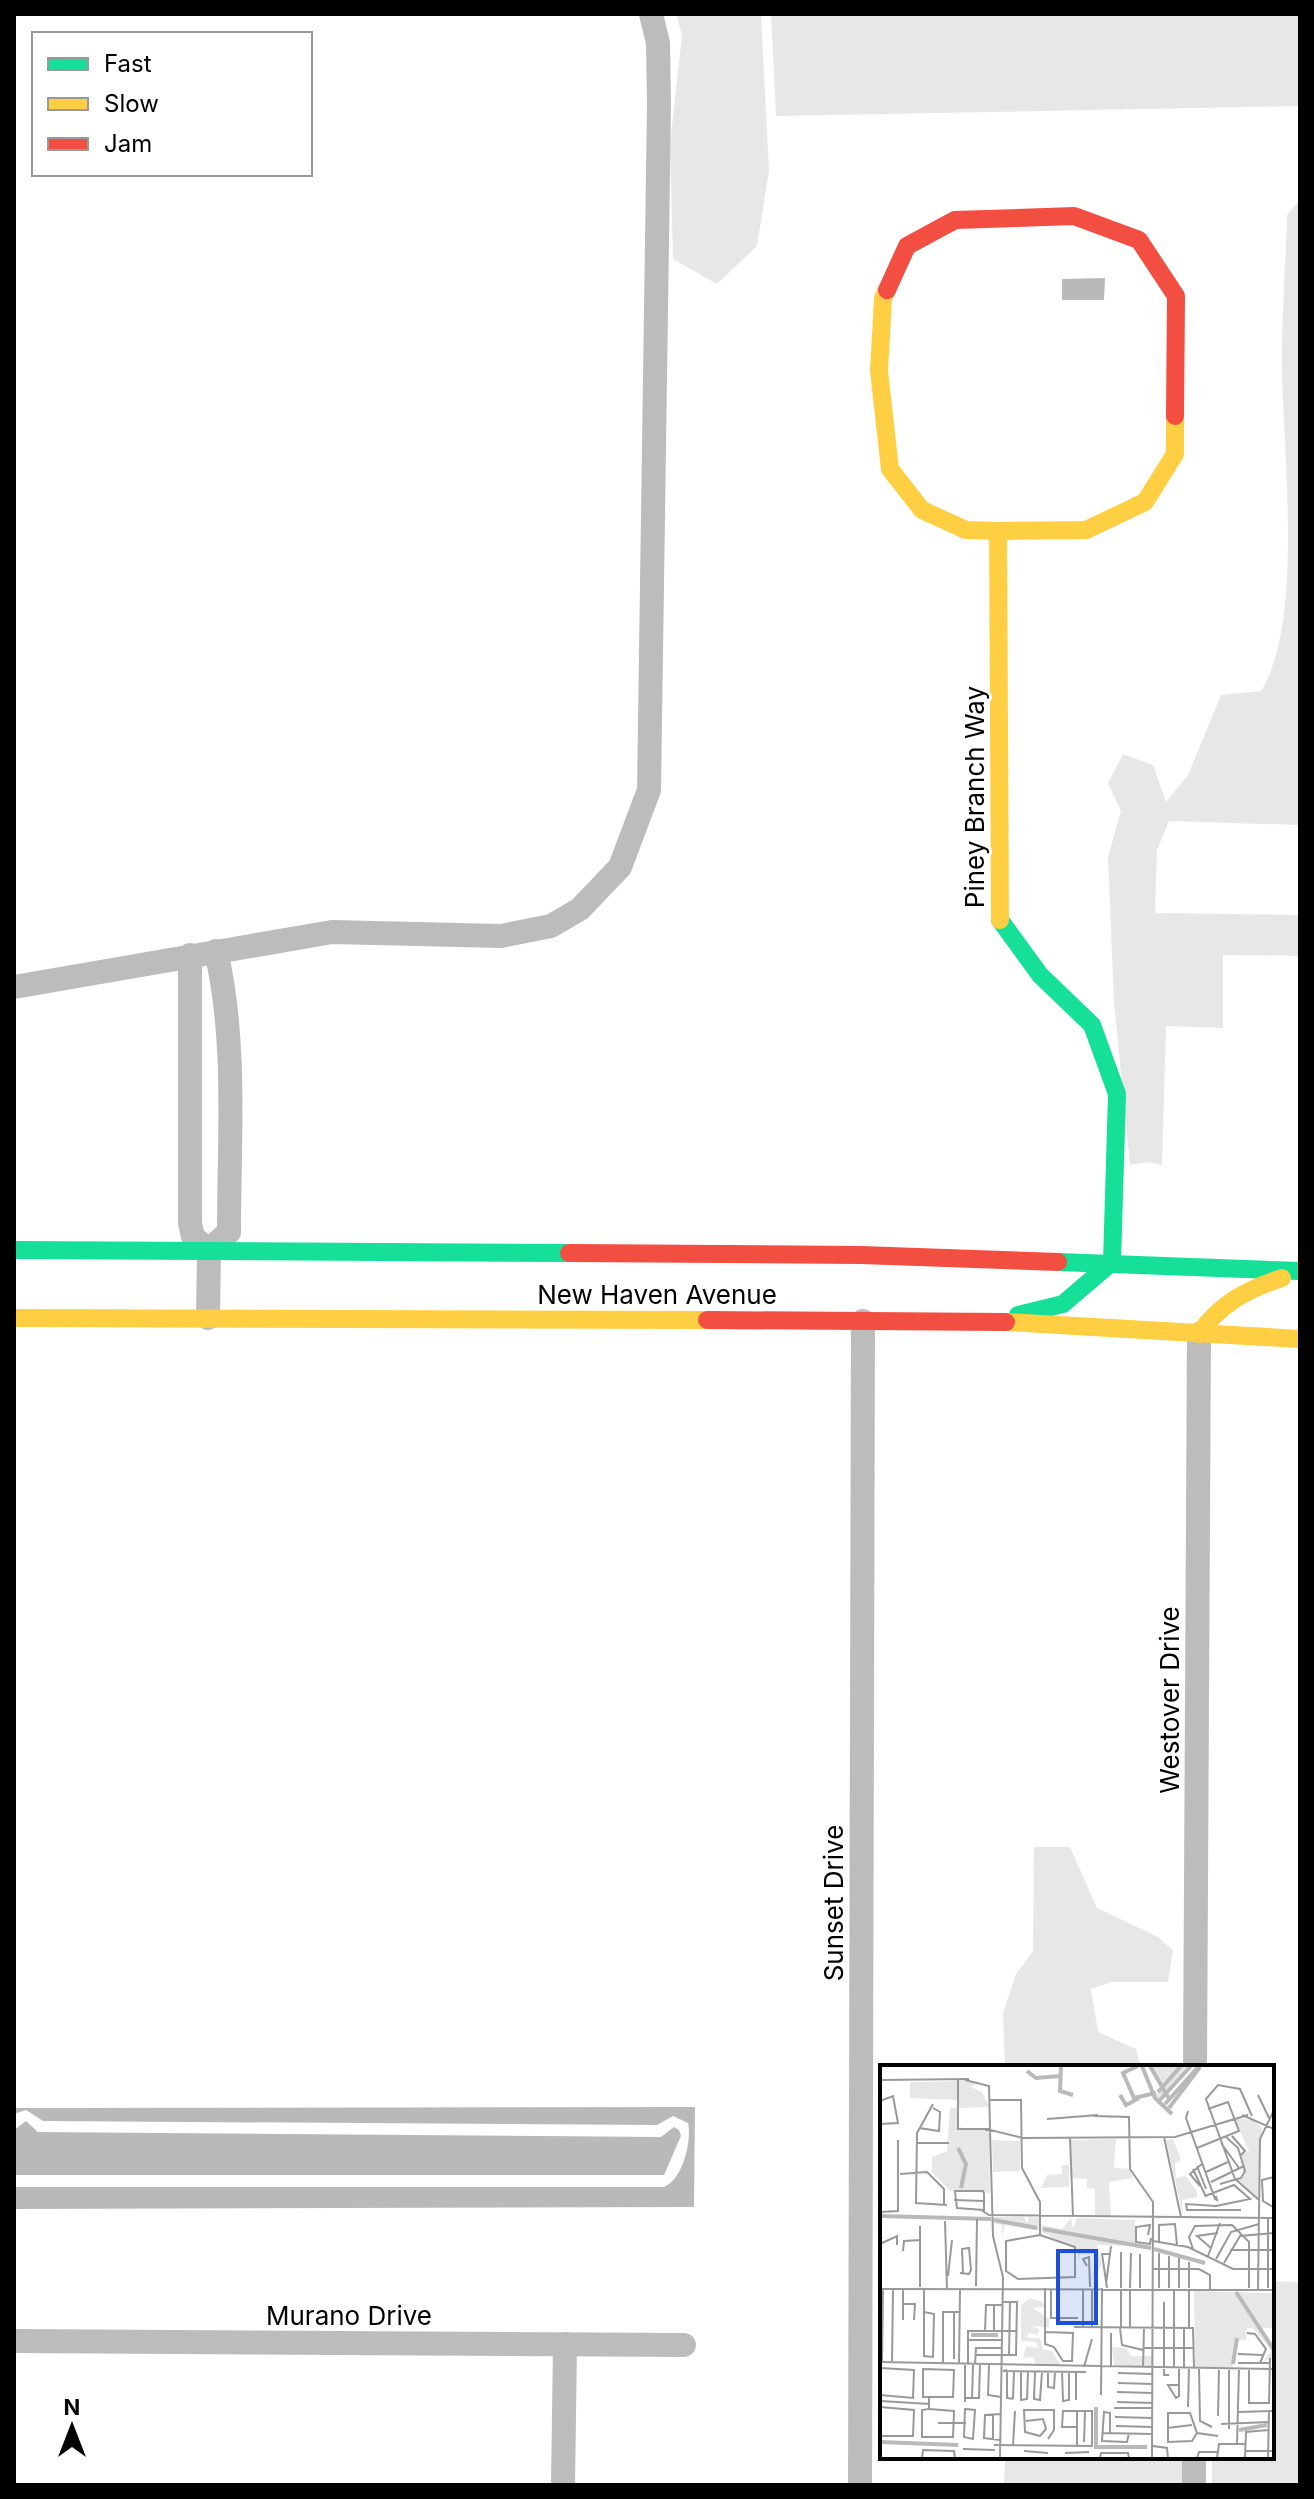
<svg xmlns="http://www.w3.org/2000/svg" width="1314" height="2499" font-family="Inter,sans-serif">
<style>
.green{fill:#e7e7e7}
.water{fill:#b9b9b9}
.lines{fill:none;stroke-linecap:round;stroke-linejoin:round}
.street{stroke:#bcbcbc;stroke-width:24}
.fast{stroke:#16e098;stroke-width:18}
.slow{stroke:#ffcf43;stroke-width:18}
.jam{stroke:#f24e42;stroke-width:18}
.labels{text-anchor:middle;dominant-baseline:central;stroke-width:6;stroke-linejoin:round;paint-order:stroke}
.street-label{font-size:26px;fill:#000;stroke:#fff}
.inset-river{fill:none;stroke:#b9b9b9;stroke-width:4}
.inset-road{fill:none;stroke:#999;stroke-width:2}
.view{fill:#1d4ed8;fill-opacity:0.15;stroke:#1d4ed8;stroke-width:4}
.inset-edge{fill:none;stroke:#000;stroke-width:4}
</style>
<rect width="100%" height="100%" fill="#fff"/>
<g class="green">
<polygon points="676,14 761,14 769,171 757,246 717,284 673,259 670,144 682,35"/>
<polygon points="771,14 1300,14 1300,106 776,116"/>
<path d="M1300,200V825L1169,821L1157,850L1155,913L1300,915V956L1223,955V1028L1166,1026L1162,1165L1149,1162L1130,1165L1114,1002L1108,857L1121,811L1108,783L1123,754L1153,765L1166,802L1188,775L1221,695L1261,691C1306,618 1281,443 1282,355C1282,308 1286,261 1287,215Z"/>
<polygon points="1034,1847 1070,1847 1097,1908 1158,1937 1173,1950 1168,1982 1112,1982 1091,1989 1098,2032 1136,2049 1141,2067 1005,2067 1003,2013 1016,1974 1033,1951"/>
<polygon points="1272,2281 1300,2282 1300,2485 1212,2485 1212,2457 1272,2457"/>
<polygon points="1005,2457 1185,2457 1185,2485 1004,2485"/>
</g>
<g class="water">
<polygon points="1105,278 1104,300 1062,300 1062,279"/>
<path d="M695,2107L694,2207L14,2209V2187H664C683,2179 692,2140 688,2123L673,2116L657,2125L43,2121L26,2110L14,2114V2108Z"/>
<polygon points="26,2121 38,2132 661,2137 674,2127 679,2130 681,2136 664,2175 14,2175 14,2130"/>
</g>
<g class="lines">
<g class="street">
<polyline points="190,955 190,1223 193,1237 209,1250"/>
<polyline points="14,987 332,932 501,936 551,926 580,909 620,867 649,790 659,104 658,43 651,14"/>
<path d="M208,1318L209,1250L229,1232C229,1140 237,1041 216,951"/>
<polyline points="1195,2067 1199,1334"/>
<polyline points="14,2341 684,2345"/>
<polyline points="563,2485 565,2344"/>
<polyline points="860,2485 863,1321"/>
<polyline points="1194,2485 1194,2457"/>
</g>
<g class="fast">
<polyline points="1000,920 1040,975 1092,1025 1117,1094 1112,1262"/>
<polyline points="14,1250 569,1253"/>
<polyline points="1058,1262 1300,1271"/>
<polyline points="1018,1315 1063,1304 1112,1262"/>
</g>
<g class="slow">
<polyline points="887,290 883,298 879,371 890,469 922,510 966,530 998,531"/>
<polyline points="1000,920 998,531 1086,530 1145,502 1175,454 1175,416"/>
<polyline points="14,1318 707,1320"/>
<polyline points="1006,1322 1300,1339"/>
<path d="M1199,1334C1221,1303 1246,1290 1282,1278"/>
</g>
<g class="jam">
<polyline points="887,290 907,246 955,220 1074,216 1139,240 1176,296 1175,416"/>
<polyline points="569,1253 861,1255 1058,1262"/>
<polyline points="707,1320 1006,1322"/>
</g>
</g>
<g class="labels">
<g class="street-label">
<text transform="translate(974 797) rotate(-90)">Piney Branch Way</text>
<text x="657" y="1294">New Haven Avenue</text>
<text transform="translate(1169 1700) rotate(-90)">Westover Drive</text>
<text transform="translate(833 1903) rotate(-90)">Sunset Drive</text>
<text x="349" y="2315">Murano Drive</text>
</g>
</g>
<g transform="translate(880 2065)">
<rect width="394" height="394" fill="#fff"/>
<path d="M270,1H310L279,34L275,30L282,22ZM98,16L91,22L102,27L109,42L79,43L77,62L109,66L110,128L70,126L52,107V92L67,86L70,43L78,42V35L30,33V17ZM354,53L373,55L382,63L378,134L355,114L363,111L361,90L369,86ZM236,74L234,103L249,104L253,113L229,117L231,151L215,150V124L207,123V114L190,113V75ZM293,74L301,95L295,98L296,113L306,111L317,127V132L302,135L303,151L286,75ZM112,75L140,76V106L113,107ZM182,100H189V122L161,123L167,110L182,109ZM113,152H144L147,158L149,152L161,153V160L182,164L191,153L193,163L197,153L255,155V181L217,180L222,199L212,216L217,189H200L199,194L197,185L160,166L125,160L122,172V160L113,158ZM314,226L393,228V263H381L394,281V293L384,296L391,285L373,263H367L366,275L354,276L353,302H315ZM150,233L163,237L164,242L153,243L169,254V262L150,261L159,264L158,270L148,268L147,273H160L163,284L172,286L181,301L156,300L153,292L143,293L146,281L158,283L156,277L141,276V240ZM232,282L246,283L251,291H272L273,303L234,301Z" fill="#e7e7e7"/>
<path class="inset-river" d="M181,1L180,26L193,30M258,1L243,8L254,33L276,28M262,1L275,33L292,49M270,1L289,34M147,6L156,13L180,11M278,27L301,1M240,30L246,40L259,33M279,36L311,1M285,39L319,1M289,43L320,2M78,83L86,99L81,123M0,151L111,154M114,155L157,163M163,164L271,183M274,184L325,198M356,227L394,285M91,270H118M353,299L357,273M216,342V382H267M359,365L387,360M0,377L78,380"/>
<path class="inset-road" d="M0,15L89,14M78,15V64H109M85,15L109,21L110,65L143,73L295,72L368,50M378,30L389,53M110,35H141L142,103L160,137V170M0,36L13,31L18,58L0,59M53,39L37,68L36,138L67,140M308,46L306,53L335,134L337,135L336,131M362,50L394,64M214,51L249,52L250,104L273,137L272,393M372,51L360,24L338,20L326,34L355,114L379,135M167,54L218,50M39,63L59,66L60,47L53,43M105,65H110L113,171L123,212L120,393M352,71L365,86L361,90M284,72L301,152M190,73L193,151M37,78H69M341,78L359,103M317,83L359,66L348,37L328,44M317,101L326,124M313,104L326,132M326,107L348,97M20,109L47,107L64,124V140M331,117L364,101M340,119L361,113L365,106L358,83L346,72M320,121L310,109L323,98M325,131L354,120L370,134L336,141L306,139L307,145H361M74,135L104,136M393,142L383,136L382,115L394,112M101,145L109,150L394,153M104,145L77,143L75,126H103L104,128V146M0,147L18,146V75M65,156L67,224M160,170L195,182V212L138,214L126,206V176ZM268,170L270,160L256,162V177L270,179L271,173M273,176L308,182L353,204H394M279,177V160L295,159L297,180M0,179L17,171V180M331,183L317,171L338,168M313,184L309,172L315,161L352,160L369,177V223M350,185H394M23,186L24,176L40,175M279,188V223M328,191L340,158M336,194L351,167L379,159M344,198L360,171L394,168M207,201L203,194L209,192L210,222M273,204H319L330,210V225M80,208L89,209L91,205L89,183L82,184L83,208M68,211L72,175M226,219L231,181M96,221L97,154M40,222V161M227,223L222,189H231M241,223V187M250,223L251,188M260,223V189M289,223V191M299,223V193M309,223V197M388,223V153M0,224L394,225M378,224L380,74L394,45M171,225V253H198M309,225V264M284,237V310H289M22,239H35L34,255M44,247L54,249L53,292L44,291V224M74,247V294M23,255V225M194,262L313,263L314,303M203,263V225M212,263V225M240,263L242,280L263,285M241,263V226M250,263V225M105,266L106,240H122M114,266V240M165,267L193,268L192,296H183L174,282L165,279V223M367,268L375,269L386,284L380,298M88,275H122M264,283H314M358,289L383,290M96,290H136L137,237H122M129,290L130,237M12,296L13,225M0,297L394,304M2,297L3,225M358,298H390M63,299V247H80M79,299L80,225M88,299V266H137M95,300L96,283H122M109,300L108,330L121,332M204,302L212,274M231,302V268M0,303L34,305L33,333L0,330M263,303L264,263M294,303V225M304,303V263M319,303L320,356L332,362M349,303V364M369,303V338H389L390,293M43,304L74,305L73,332H43ZM299,304V331L296,333L288,320H299M127,305L123,306L206,307M127,306V333L133,334M182,306L183,336L189,335V307M141,307V335L147,334L148,307M155,307L154,334L160,335L162,307M168,307V322L174,323L175,307M238,308L273,309M238,318L273,319M237,327L273,328M221,330L222,223M85,333H99L100,300M92,333L93,300M133,334L134,306M196,335V308M0,336L50,339M85,337V299M237,337L273,338M0,342L34,345L33,371H0M308,342L309,303M234,343H273M49,344L74,346L73,372H42V345L49,344V333M85,344L95,345L93,374L84,372ZM358,347L394,346M338,351L339,303M235,352L273,353M146,356L163,354L166,364L160,371L145,367L144,345H174V365L168,374M58,358H86M341,359L389,357M236,361L273,362M197,362H182L183,346H212V381M287,363L312,360M222,368L273,369M230,368V348L224,347L222,376L247,377L249,368M317,368L312,376L288,377V348H310L317,368L338,371M113,375V349M120,375L104,373L105,350L121,349M204,377L205,346M357,379L359,303M114,380L213,381M133,380L135,346M197,381V346M273,381L287,383L288,393M83,384L115,385M144,386L168,388M365,386H394M185,388L209,387M42,393L43,385L74,386L75,393M220,393L221,388H248L249,393M317,393L319,387H337M337,393L339,379H365M365,393L366,367L388,365M388,393L389,346"/>
<path class="view" d="M178,186H216V258H178Z"/>
<rect width="394" height="394" class="inset-edge"/>
</g>
<rect width="1314" height="2499" fill="none" stroke="#000000" stroke-width="32"/>
<rect x="32" y="32" width="280" height="144" fill="#ffffff" stroke="#999999" stroke-width="2"/>
<rect x="48" y="58" width="40" height="12" fill="#16e098" stroke="#999999" stroke-width="2"/>
<text x="104" y="72" font-size="24" fill="#000000">Fast</text>
<rect x="48" y="98" width="40" height="12" fill="#ffcf43" stroke="#999999" stroke-width="2"/>
<text x="104" y="112" font-size="24" fill="#000000">Slow</text>
<rect x="48" y="138" width="40" height="12" fill="#f24e42" stroke="#999999" stroke-width="2"/>
<text x="104" y="152" font-size="24" fill="#000000">Jam</text>
<g transform="translate(72 2427)" stroke="#ffffff" stroke-width="6" paint-order="stroke">
<path d="M0-6L14 30L0 20L-14 30Z" fill="#000000"/>
<text y="-12" font-size="22" font-weight="bold" text-anchor="middle" fill="#000000">N</text>
</g>
</svg>
